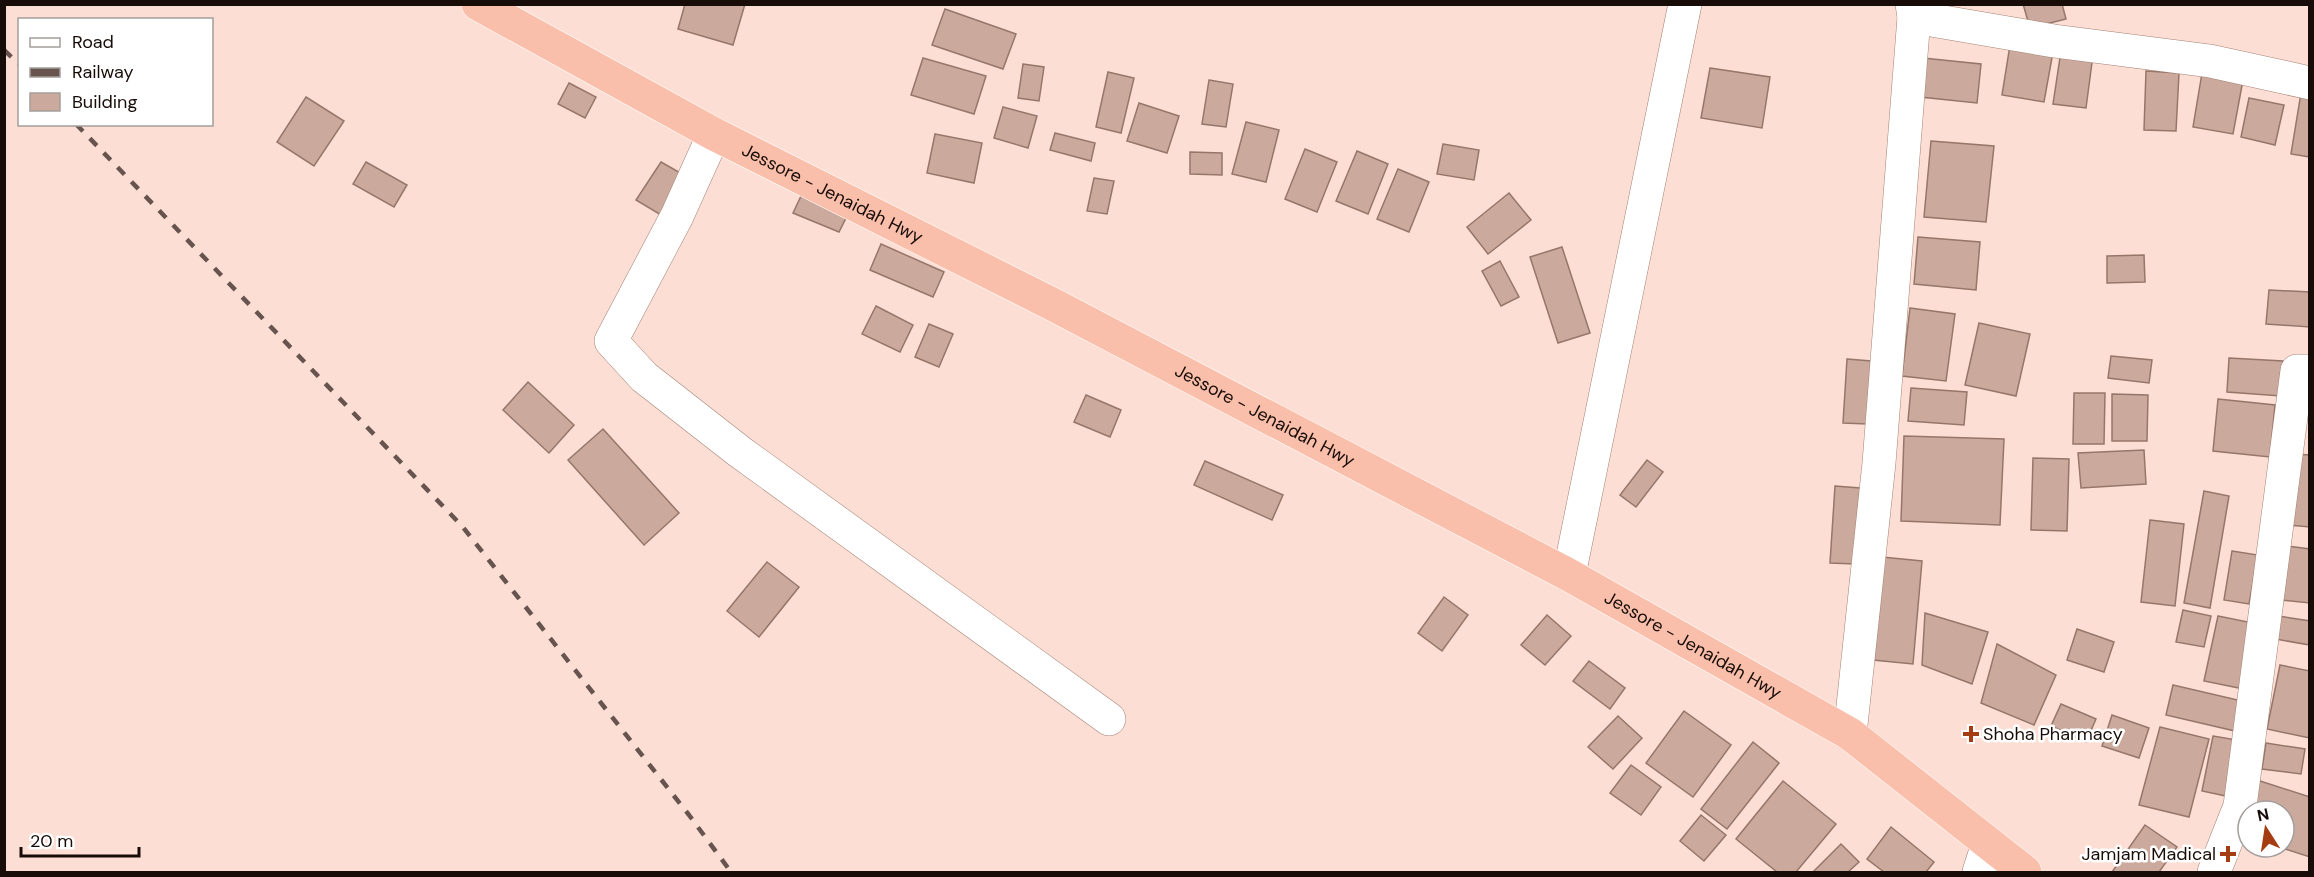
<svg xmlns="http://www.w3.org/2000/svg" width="2314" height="877" font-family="'DM Sans',sans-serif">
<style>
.building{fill:#cca99d;stroke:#97766a;stroke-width:1.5}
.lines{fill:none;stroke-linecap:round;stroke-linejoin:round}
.street-casing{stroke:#a38276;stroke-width:34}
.highway-casing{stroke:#fff;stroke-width:34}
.street{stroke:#fff;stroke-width:33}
.highway{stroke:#fabfaa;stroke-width:33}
.rail{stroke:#67544e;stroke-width:4.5;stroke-dasharray:10 10;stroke-linecap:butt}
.poi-dot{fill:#a43e12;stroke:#fff;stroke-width:2}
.labels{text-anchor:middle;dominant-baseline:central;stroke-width:5;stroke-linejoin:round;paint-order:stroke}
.street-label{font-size:18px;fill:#180c08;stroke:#fff}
.poi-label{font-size:18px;fill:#180c08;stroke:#fff;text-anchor:start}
</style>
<rect width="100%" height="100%" fill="#fcded4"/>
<g class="building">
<polygon points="685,4 745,4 733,45 678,29"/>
<polygon points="2023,4 2062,4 2066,19 2030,28"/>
<polygon points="945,9 1016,34 1003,69 932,45"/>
<polygon points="2010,45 2053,52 2044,102 2002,95"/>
<polygon points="2061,51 2093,55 2086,108 2053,104"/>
<polygon points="923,58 986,76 974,114 911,95"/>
<polygon points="1923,58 1981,64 1977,103 1920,97"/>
<polygon points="1023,64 1044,67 1039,101 1018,98"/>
<polygon points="1710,68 1770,77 1762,128 1701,118"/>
<polygon points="2146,71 2179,73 2176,131 2144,130"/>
<polygon points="1108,72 1134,78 1121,133 1096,127"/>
<polygon points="2202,73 2243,80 2233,134 2193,127"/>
<polygon points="1209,80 1233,84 1226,127 1202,124"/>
<polygon points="569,83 596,97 585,118 558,104"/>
<polygon points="2301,93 2310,94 2310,157 2291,154"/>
<polygon points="306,97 344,121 314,166 277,142"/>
<polygon points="2249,98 2284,105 2275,145 2241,137"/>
<polygon points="1139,103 1179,116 1167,153 1127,141"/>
<polygon points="1003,107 1037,116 1028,148 994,138"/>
<polygon points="1246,122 1279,130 1266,182 1232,174"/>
<polygon points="1055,133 1095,143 1091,161 1050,150"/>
<polygon points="935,134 982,143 974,183 927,173"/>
<polygon points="1931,141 1994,146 1986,222 1924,217"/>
<polygon points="1443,144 1479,150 1474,180 1437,174"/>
<polygon points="1305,149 1337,162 1317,212 1285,199"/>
<polygon points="1357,151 1388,164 1368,214 1336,201"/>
<polygon points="1190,152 1222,153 1222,175 1190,174"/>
<polygon points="366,162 407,185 394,207 353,184"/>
<polygon points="661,162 684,175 661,215 636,200"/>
<polygon points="1398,169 1429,182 1409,232 1377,219"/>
<polygon points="1094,178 1114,181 1107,214 1087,211"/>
<polygon points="1509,193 1531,220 1488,254 1467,227"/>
<polygon points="801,196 847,216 839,232 793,213"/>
<polygon points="1918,237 1980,242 1976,290 1914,284"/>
<polygon points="881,244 944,272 933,297 870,270"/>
<polygon points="1562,247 1590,333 1558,343 1530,257"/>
<polygon points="2144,255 2145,282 2107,283 2107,256"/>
<polygon points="1500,261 1519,297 1501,306 1482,271"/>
<polygon points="2269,290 2310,292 2310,327 2266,324"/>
<polygon points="876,306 913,325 900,352 862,334"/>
<polygon points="1910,308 1955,314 1946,381 1902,376"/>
<polygon points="1979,323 2030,334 2016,396 1965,385"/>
<polygon points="929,324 953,334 939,367 915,357"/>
<polygon points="2111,356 2152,360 2149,383 2108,378"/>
<polygon points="2229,358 2283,361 2281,396 2227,392"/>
<polygon points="1847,359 1871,361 1867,424 1843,423"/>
<polygon points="528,382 574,425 549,453 503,410"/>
<polygon points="1911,388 1967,392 1964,425 1908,421"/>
<polygon points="2074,393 2105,393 2104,444 2073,444"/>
<polygon points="2112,394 2148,395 2147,441 2112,441"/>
<polygon points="1086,395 1121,410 1110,437 1074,422"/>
<polygon points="2218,399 2275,405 2270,457 2213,451"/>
<polygon points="603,429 679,513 644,545 568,460"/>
<polygon points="1904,436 2004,439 2000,525 1901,521"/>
<polygon points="2144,450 2146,484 2081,488 2078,453"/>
<polygon points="2294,454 2310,455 2310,527 2288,525"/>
<polygon points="2033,458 2069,459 2067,531 2031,530"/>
<polygon points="1647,460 1663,472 1636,507 1620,495"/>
<polygon points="1205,461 1283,495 1272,520 1194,485"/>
<polygon points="1835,486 1860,488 1855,564 1830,563"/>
<polygon points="2204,491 2229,496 2210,608 2184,603"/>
<polygon points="2150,520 2184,524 2175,606 2141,602"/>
<polygon points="2287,546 2310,549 2310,603 2281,600"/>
<polygon points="2232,551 2258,555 2249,604 2224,600"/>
<polygon points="1882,557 1922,561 1913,664 1873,660"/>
<polygon points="767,562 799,587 759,637 727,611"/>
<polygon points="1444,597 1468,615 1442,651 1418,633"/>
<polygon points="2183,610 2211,616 2204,647 2176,642"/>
<polygon points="1925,613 1988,632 1972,684 1922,665"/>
<polygon points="1547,615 1571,636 1545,665 1521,645"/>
<polygon points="2218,616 2258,624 2244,689 2204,681"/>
<polygon points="2278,616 2310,621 2310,645 2275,639"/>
<polygon points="2077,629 2114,642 2104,672 2067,660"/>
<polygon points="1997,644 2056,675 2034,725 1981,703"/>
<polygon points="1589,661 1625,688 1610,709 1573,681"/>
<polygon points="2280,665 2310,671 2310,738 2267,729"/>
<polygon points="2173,685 2242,701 2235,731 2166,715"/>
<polygon points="2061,704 2096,719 2086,742 2051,726"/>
<polygon points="1684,711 1731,745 1693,797 1646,763"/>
<polygon points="2112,715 2149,728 2139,758 2102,746"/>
<polygon points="1618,716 1642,738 1613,769 1588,747"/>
<polygon points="2160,727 2209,739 2189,817 2139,805"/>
<polygon points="2213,736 2237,740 2226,796 2202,791"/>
<polygon points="1753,742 1779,763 1727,829 1701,809"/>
<polygon points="2266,743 2305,749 2301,774 2262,769"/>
<polygon points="1631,765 1661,787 1641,815 1610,793"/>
<polygon points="2254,779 2310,797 2310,857 2279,847 2284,847 2284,811 2248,811 2248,837 2237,834"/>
<polygon points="1783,781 1836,824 1796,872 1777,872 1736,839"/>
<polygon points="1701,815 1726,835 1704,861 1680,841"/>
<polygon points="2145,825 2177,847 2159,872 2112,872"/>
<polygon points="1891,827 1934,862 1926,872 1884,872 1867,859"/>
<polygon points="1841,844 1859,862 1848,872 1813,872"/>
</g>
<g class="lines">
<defs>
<g id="street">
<polyline points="1914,17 2054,41 2210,61 2310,83"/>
<polyline points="714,134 677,216 611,341 644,377 740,452 1109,719"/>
<polyline points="1569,575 1685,4"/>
<polyline points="1850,734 1879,463 1914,17 1912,4"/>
<polyline points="1979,872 1988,844"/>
<polyline points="2214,872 2240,806 2297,371 2310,371"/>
</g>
<g id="highway">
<path id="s1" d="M478,4L714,134L1054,305L1569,575L1850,734L2025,872"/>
</g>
</defs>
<use href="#street" class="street-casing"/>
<use href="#highway" class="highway-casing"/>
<use href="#street" class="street"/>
<use href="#highway" class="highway"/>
<g class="rail">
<polyline points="4,50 20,65"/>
<polyline points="76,124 462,526 689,815 731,872"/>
</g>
</g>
<g class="poi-dot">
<path d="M1968 725h6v6h6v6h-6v6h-6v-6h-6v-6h6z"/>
<path d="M2225 845h6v6h6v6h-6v6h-6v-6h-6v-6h6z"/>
</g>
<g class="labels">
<g class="street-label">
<text stroke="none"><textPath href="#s1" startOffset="402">Jessore - Jenaidah Hwy</textPath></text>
<text stroke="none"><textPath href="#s1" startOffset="888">Jessore - Jenaidah Hwy</textPath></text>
<text stroke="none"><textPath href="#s1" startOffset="1374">Jessore - Jenaidah Hwy</textPath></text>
</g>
<g class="poi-label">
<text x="1983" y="734">Shoha Pharmacy</text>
<text x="2216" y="854" text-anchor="end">Jamjam Madical</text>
</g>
</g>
<rect width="2314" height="877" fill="none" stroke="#180c08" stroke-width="12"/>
<rect x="18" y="18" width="195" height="108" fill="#ffffff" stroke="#a39e9c" stroke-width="1.5"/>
<rect x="30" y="38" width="30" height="9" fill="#ffffff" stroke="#a39e9c" stroke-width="1.5"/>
<text x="72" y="48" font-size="18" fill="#180c08">Road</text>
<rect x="30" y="68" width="30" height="9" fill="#67544e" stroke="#a39e9c" stroke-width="1.5"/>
<text x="72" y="78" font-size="18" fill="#180c08">Railway</text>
<rect x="30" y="93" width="30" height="18" fill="#cca99d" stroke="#a39e9c" stroke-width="1.5"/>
<text x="72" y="108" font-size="18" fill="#180c08">Building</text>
<g transform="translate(2266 829) rotate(348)"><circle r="28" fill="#ffffff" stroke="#a39e9c" stroke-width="1.5"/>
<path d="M0-4.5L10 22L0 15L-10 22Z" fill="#a43e12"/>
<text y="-9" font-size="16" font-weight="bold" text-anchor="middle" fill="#180c08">N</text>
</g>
<path d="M21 847v9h118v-9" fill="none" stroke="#180c08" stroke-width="3"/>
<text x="30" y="847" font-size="18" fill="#180c08" stroke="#ffffff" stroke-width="4.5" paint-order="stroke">20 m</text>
</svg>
